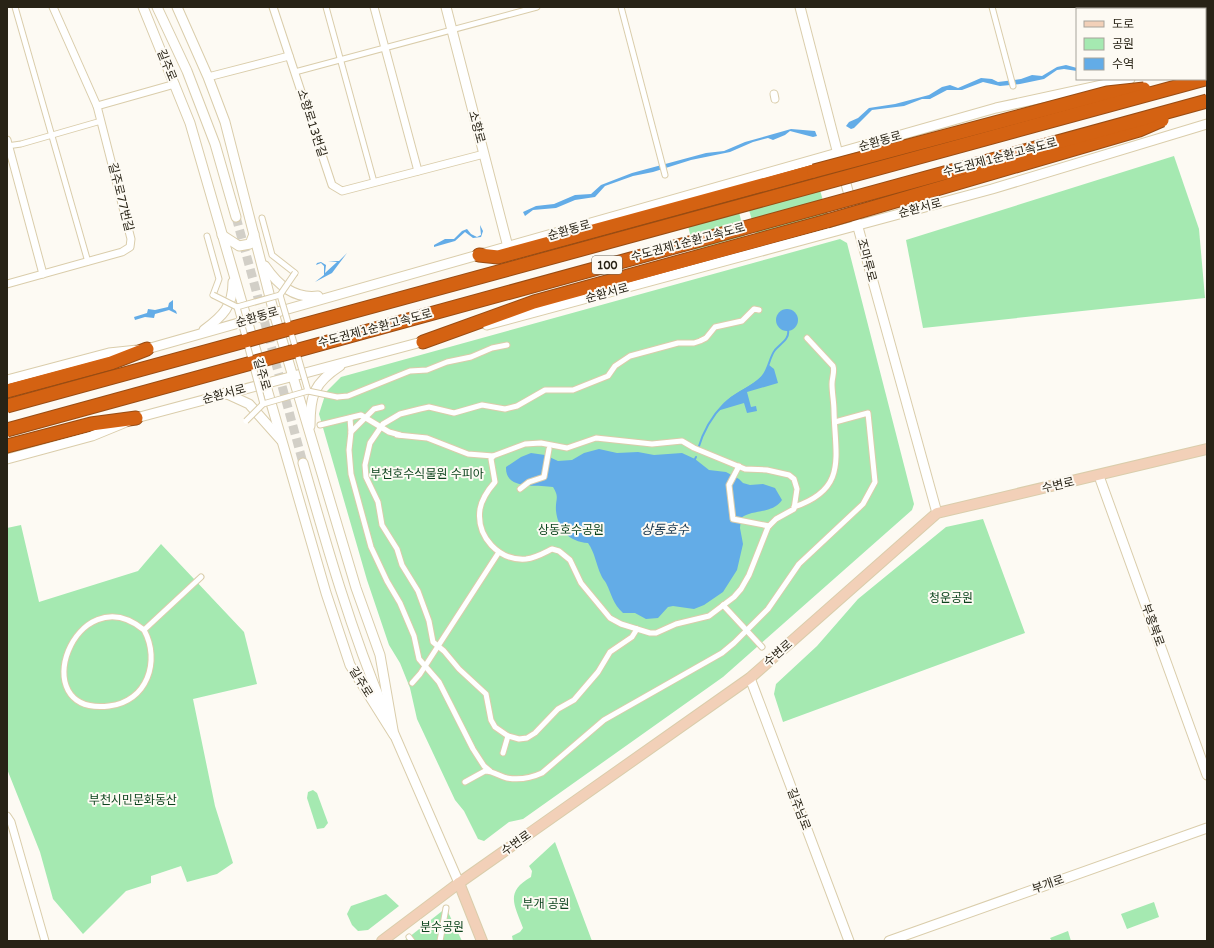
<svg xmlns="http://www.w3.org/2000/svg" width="1214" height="948" font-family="'Varela Round','Noto Sans KR',sans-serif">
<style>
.green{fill:#a5e9b1}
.water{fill:#63ace7}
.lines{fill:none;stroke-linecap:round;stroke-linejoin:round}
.stream{stroke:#63ace7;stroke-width:2}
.tertiary-tunnel{stroke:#d2cfc7;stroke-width:9;stroke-dasharray:9 4.5;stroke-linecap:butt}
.pedestrian-casing{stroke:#dacdab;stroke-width:7}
.minor-casing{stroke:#dacdab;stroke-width:9}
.tertiary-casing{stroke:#dacdab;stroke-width:11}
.secondary-casing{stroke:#dacdab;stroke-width:12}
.motorway-casing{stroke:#984c13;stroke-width:15}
.pedestrian{stroke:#fff;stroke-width:5}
.minor{stroke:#fff;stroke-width:7}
.tertiary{stroke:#fff;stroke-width:9}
.secondary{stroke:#f2d0b8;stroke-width:10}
.motorway{stroke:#d46212;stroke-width:13}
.pedestrian-bridge-casing{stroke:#dacdab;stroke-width:7;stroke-linecap:butt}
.motorway-bridge-casing{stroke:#984c13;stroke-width:15;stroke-linecap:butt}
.pedestrian-bridge{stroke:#fff;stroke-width:5}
.motorway-bridge{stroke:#d46212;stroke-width:13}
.labels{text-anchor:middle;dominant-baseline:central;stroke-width:4;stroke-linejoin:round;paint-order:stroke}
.shield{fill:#fdfaf3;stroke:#686458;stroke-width:1}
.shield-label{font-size:11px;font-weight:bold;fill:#282316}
.street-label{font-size:12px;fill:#282316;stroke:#fdfaf3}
.park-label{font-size:12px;fill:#0d441e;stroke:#fdfaf3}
.water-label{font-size:13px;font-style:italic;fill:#17364e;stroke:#fdfaf3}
</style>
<rect width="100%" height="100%" fill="#fdfaf3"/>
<g class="green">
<polygon points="1174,156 1199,229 1205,298 923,328 906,240"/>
<polygon points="820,190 827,215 756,234 749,210"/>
<polygon points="739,212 745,236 694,250 688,226"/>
<polygon points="840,239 847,243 914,504 912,510 723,677 523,819 509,822 484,841 478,839 464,811 455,800 417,719 410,688 400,663 389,645 367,580 319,414 326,392 341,377"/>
<polygon points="983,519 1025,633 783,722 774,694 776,684 817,646 858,599 946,527"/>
<polygon points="21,525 39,602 138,571 161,544 244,632 257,684 193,699 215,806 233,863 217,874 187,882 181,866 151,876 151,883 126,891 83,934 53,899 40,852 7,769 7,528"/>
<polygon points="313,790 317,793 328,823 324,828 317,829 307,798 308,792"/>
<path d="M555,842L592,941H513L512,936L520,932L523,928C514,904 505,892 531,877L532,871L529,866Z"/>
<polygon points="386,894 399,906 368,930 358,931 352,925 347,914 351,906"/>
<polygon points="1154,902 1159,917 1127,929 1121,914"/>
<polygon points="446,908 462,941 404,941"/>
<polygon points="1068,931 1071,941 1052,941 1050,938"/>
</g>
<g class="water">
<polygon points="1066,65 1077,68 1077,71 1064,69 1057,70 1044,79 1020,84 1000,86 983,82 962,90 947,90 930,99 922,99 904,106 872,110 854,128 851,129 846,126 849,122 858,118 869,108 895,104 929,95 942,87 950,85 958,88 981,78 992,79 998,82 1021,79 1032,75 1042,76 1057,67"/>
<polygon points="791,129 815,131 817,136 813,137 790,131 785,135 773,140 768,138 753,142 730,152 691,160 653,172 633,176 605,186 595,197 575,200 556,208 533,210 525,216 523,212 536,206 554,204 575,195 591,194 601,185 632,173 706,153 724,151 745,142"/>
<polygon points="480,225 483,231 481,237 473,238 465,232 455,241 434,247 434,245 445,239 454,239 462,231 467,229 471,234 477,237 481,235"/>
<polygon points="347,253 332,273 315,282 324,275 324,266 321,263 316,265 317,263 321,262 326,265 325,273 337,262 328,261 339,261"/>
<polygon points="173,300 173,309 176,311 177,314 169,310 155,314 154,318 145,317 135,320 134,317 147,313 148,309 155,310 168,307 169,303"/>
<circle cx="787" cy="320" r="11"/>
<path d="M769,365L774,369L778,383L747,392L751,407L756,406L757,411L747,413L744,403L717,411C722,406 726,401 731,397C746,386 761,383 769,365Z"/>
<path d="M599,449L617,453L638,452L654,455L682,453L695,459L709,470L726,472L739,479L743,483L750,485L763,484L775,488L782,500C773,514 753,509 741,518L740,528L743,544L737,570L723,592L704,605L694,609L673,606L668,607L658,618L646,619L635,613H623C613,604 612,595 606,583C605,581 602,578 601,575C596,564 595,553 588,543C569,542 558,529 556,511C555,499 560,498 553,487C538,484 505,491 506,467L521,457L531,453L545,455L558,461L572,460L584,453Z"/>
</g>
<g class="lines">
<g class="stream">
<path d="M698,449C703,432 712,416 724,404C735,392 751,389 762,377C769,369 769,358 775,350C780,344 790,339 788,330"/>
<polyline points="695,459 696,457"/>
</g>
<polyline class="tertiary-tunnel" points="236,217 303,463"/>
<defs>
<g id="pedestrian">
<polyline points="15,7 88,262"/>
<polyline points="326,7 374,182"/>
<polyline points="621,7 665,175"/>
<polyline points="992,7 1013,86"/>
<polyline points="295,72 537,7"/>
<polyline points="7,146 21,144 101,121"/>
<polyline points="262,218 272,255 295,273"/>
<polyline points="207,236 219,279 213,295"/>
<polyline points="337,397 348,396 410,371 427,370 447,362 471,357 492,348 507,345"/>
<polyline points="350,418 351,432 349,450 351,474 371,547 387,581 400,603 414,636 419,659 439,682 473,749 484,766 490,771"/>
<polyline points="320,425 361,415 389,432 400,435"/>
<polyline points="351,432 374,409 382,407"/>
<polyline points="397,435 427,438 468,454 493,456"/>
<path d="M596,438L652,444L682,441L694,448L745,469L767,470L789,475L794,479L797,489L794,509L776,519L768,527L749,575L741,589L734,597L709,616L676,624L656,633H650L621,624L610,618L581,583L570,560L559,551L552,549C544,553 536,558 526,559C499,561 476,537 480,509C482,498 488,490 495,482L491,459L493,456L525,444L541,443L567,448Z"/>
<polyline points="739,466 729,485 733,519 769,526"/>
<polyline points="520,489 529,482 544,477 549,449"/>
<path d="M794,507C848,489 835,457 834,411C834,402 832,393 832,384C832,377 835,372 833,366L807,338"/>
<polyline points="723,605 762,647"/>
<polyline points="637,629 632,637 610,652 598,672 574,700 558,709 535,733 527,738 519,739 508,736 495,727 491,720 486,694 459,669 444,651 433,642 429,621 418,591 402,565 397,549 382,525 378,502 366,477 365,465 370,443 383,424 400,414 420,409 429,407 454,413 482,405 505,409 517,406 545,390 573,390 608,376 615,366 630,356 678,343 694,343 700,341 706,338 715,327 742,321 754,309 759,310"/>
<path d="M144,630C161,661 147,702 109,706C22,716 76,574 144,630L201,577"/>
<polyline points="412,683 420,674 499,552"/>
<polyline points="503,753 508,736"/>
<path d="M465,782L485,771C493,771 499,776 507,778C519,780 531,778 542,773L604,720L722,653L734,643L768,609L799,564L863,504L875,482L868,413L835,422"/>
<polyline points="409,937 412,941"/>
<polyline points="440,941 446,908"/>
</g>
<g id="minor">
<polyline points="273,7 332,185 342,191 484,154"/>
<polyline points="374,7 418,171"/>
<polyline points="208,77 289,56"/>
<polyline points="774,94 775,99"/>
<polyline points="97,106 175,84"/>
<polyline points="7,140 43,274"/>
<polyline points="7,284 122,252 130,247 131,239 97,106 53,7"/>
<polyline points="7,816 11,822 45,941"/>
</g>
<g id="tertiary">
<polyline points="143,7 190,123 326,593 350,665 394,735"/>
<polyline points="157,7 187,71 215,144 236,217"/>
<polyline points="177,7 208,77 225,122 274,313 356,588 380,655 393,730"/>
<polyline points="446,7 508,247"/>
<polyline points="800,7 839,158"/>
<polyline points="1205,58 1207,57"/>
<polyline points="843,173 937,513"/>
<polyline points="222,235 239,246 250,244 254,234"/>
<path d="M265,266C278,285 294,299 318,296"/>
<polyline points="487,325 992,189 1207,124"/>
<path d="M204,330C223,316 233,306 233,282"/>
<polyline points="7,380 109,353 147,349 996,108 1130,79"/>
<polyline points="225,393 249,404 281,440"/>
<path d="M310,426C310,395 314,383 340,366"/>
<polyline points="7,459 92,436 136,418 429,340"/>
<path d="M303,463C327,547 351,631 385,712"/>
<polyline points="1099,476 1207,775"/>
<polyline points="750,678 849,941"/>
<polyline points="392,729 459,883"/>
<polyline points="889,941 1207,828"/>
</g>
<g id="secondary">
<polyline points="459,883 482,941"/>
<polyline points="382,941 459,883 750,678 937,513 1207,449"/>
</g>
<g id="motorway">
<polyline points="479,255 498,257 814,171"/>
<polyline points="423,342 534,302 827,221"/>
<polyline points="7,391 111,363 147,349"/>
<polyline points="7,446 91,424 136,418"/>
</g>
</defs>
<use href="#pedestrian" class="pedestrian-casing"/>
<use href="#minor" class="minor-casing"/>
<use href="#tertiary" class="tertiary-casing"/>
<use href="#secondary" class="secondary-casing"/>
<use href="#motorway" class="motorway-casing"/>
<use href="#pedestrian" class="pedestrian"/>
<use href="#minor" class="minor"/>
<use href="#tertiary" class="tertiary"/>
<use href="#secondary" class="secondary"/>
<use href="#motorway" class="motorway"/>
<defs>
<g id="pedestrian-bridge">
<polyline points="295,273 280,295 308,391"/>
<polyline points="213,295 237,307 263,404"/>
<polyline points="237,307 280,295"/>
<polyline points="246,421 263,404 308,391 337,397"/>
</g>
<g id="motorway-bridge">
<polyline points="814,171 1107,93 1144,89"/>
<polyline points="827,221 1139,130 1162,120"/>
<polyline points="7,406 1205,79"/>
<polyline points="7,430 1207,101"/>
</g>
</defs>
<use href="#pedestrian-bridge" class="pedestrian-bridge-casing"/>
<use href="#motorway-bridge" class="motorway-bridge-casing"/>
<use href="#pedestrian-bridge" class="pedestrian-bridge"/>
<use href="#motorway-bridge" class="motorway-bridge"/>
</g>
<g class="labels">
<rect class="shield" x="592" y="256" width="30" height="18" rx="3"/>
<g class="shield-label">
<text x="607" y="265">100</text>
</g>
<g class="street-label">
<text transform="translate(167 65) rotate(68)">길주로</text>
<text transform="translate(312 123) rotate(72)">소향로13번길</text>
<text transform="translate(477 127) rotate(75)">소향로</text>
<text transform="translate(880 141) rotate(-16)">순환동로</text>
<text transform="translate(1000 157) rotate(-15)">수도권제1순환고속도로</text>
<text transform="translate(121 197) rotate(76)">길주로77번길</text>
<text transform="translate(920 208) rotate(-15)">순환서로</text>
<text transform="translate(569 230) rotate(-16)">순환동로</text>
<text transform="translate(688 242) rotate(-15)">수도권제1순환고속도로</text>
<text transform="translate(867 260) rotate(75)">조마루로</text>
<text transform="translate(607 293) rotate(-15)">순환서로</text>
<text transform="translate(257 317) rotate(-16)">순환동로</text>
<text transform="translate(375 328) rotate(-15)">수도권제1순환고속도로</text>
<text transform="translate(262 374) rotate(74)">길주로</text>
<text transform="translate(224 394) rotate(-15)">순환서로</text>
<text transform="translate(1058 485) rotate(-13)">수변로</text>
<text transform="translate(1153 625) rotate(70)">부흥북로</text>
<text transform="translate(778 653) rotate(-41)">수변로</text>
<text transform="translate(361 682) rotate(58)">길주로</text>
<text transform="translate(799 809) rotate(69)">길주남로</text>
<text transform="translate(516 843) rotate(-35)">수변로</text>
<text transform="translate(1048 884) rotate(-19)">부개로</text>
</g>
<g class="park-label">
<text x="427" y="474">부천호수식물원 수피아</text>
<text x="571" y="530">상동호수공원</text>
<text x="951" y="598">청운공원</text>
<text x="133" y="800">부천시민문화동산</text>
<text x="546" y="904">부개 공원</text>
<text x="442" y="927">분수공원</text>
</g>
<g class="water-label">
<text x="665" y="530">상동호수</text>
</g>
</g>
<rect width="1214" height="948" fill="none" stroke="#282316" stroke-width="16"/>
<rect x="1076" y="8" width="130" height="72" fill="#fdfaf3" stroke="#a8a49b"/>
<rect x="1084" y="21" width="20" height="6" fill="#f2d0b8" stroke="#a8a49b"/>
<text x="1112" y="28" font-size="12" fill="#282316">도로</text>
<rect x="1084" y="38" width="20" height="12" fill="#a5e9b1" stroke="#a8a49b"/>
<text x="1112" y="48" font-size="12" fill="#282316">공원</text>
<rect x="1084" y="58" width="20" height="12" fill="#63ace7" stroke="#a8a49b"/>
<text x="1112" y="68" font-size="12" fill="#282316">수역</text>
</svg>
